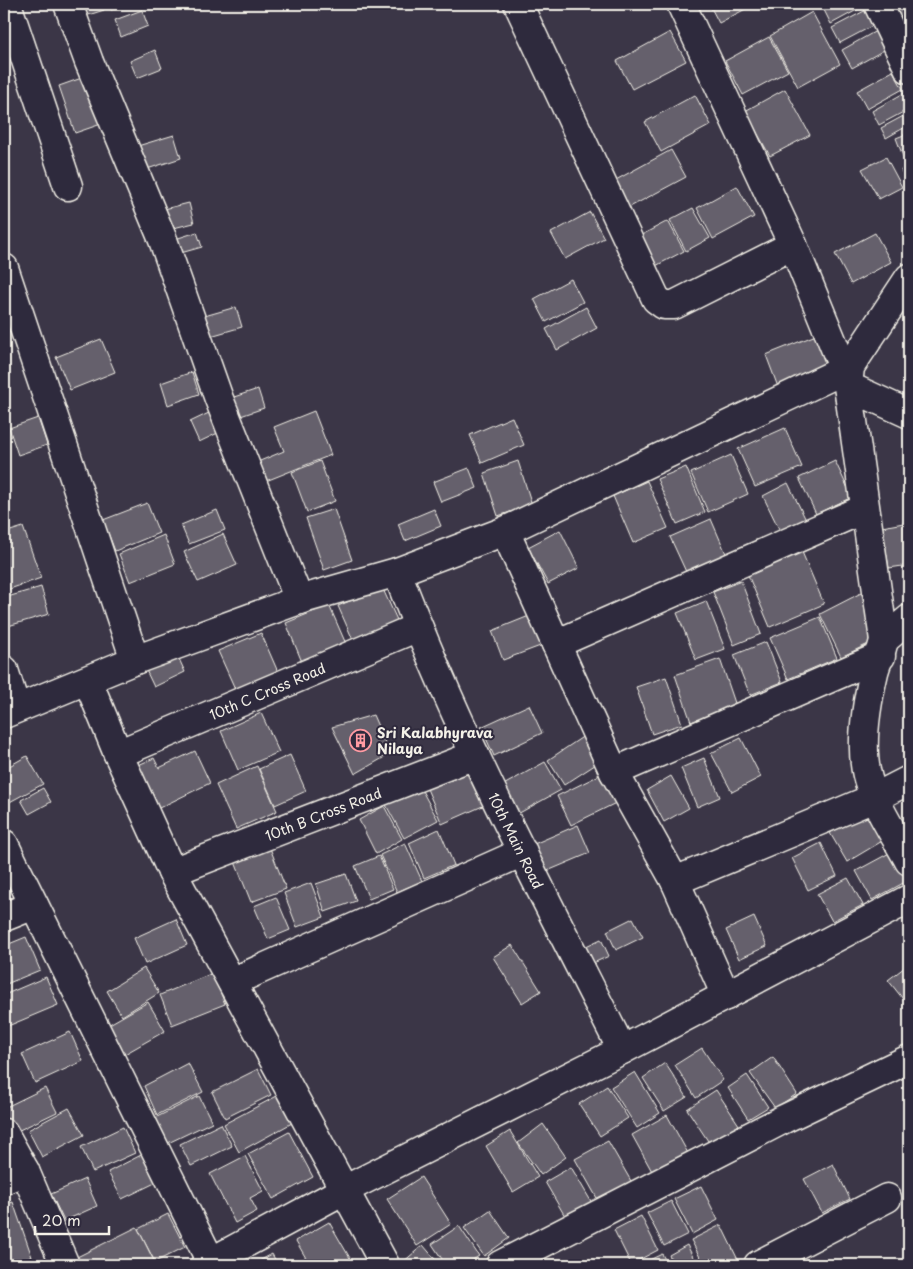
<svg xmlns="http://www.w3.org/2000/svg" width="913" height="1269" font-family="'Playpen Sans',sans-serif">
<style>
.building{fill:#65616c;stroke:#f4f1e8}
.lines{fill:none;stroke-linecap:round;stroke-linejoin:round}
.minor-casing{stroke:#f4f1e8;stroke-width:31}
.minor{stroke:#2f2a3d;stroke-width:28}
.labels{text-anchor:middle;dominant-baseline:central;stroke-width:4;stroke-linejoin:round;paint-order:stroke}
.street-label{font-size:14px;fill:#f4f1e8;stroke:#2f2a3d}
.poi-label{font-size:14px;font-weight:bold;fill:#f4f1e8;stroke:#2f2a3d;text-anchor:start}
</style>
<rect width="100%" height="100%" fill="#3b3647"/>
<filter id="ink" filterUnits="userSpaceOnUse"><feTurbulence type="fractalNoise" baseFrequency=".02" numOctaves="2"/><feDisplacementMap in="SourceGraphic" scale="10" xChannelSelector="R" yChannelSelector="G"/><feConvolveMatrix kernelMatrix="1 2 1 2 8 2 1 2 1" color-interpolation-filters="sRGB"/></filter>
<g filter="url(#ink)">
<g class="building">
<polygon points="75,4 102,4 104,10 79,18"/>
<polygon points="109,4 134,4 111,10"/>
<polygon points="709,4 755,4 719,23"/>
<polygon points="826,4 868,4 831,24 822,6"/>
<polygon points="887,4 909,4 909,11 896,19"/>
<polygon points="868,9 876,24 840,43 832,28"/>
<polygon points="142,10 148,26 121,37 115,20"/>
<polygon points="812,12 840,64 798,87 770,36"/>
<polygon points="909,13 909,33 900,39 891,25"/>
<polygon points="876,31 886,49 852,68 842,50"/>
<polygon points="670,32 686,61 632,89 617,61"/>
<polygon points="769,37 788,71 743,95 725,61"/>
<polygon points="155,50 162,68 137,78 130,61"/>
<polygon points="893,71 903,89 867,109 857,91"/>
<polygon points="93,74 110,121 75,133 59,86"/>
<polygon points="785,89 810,135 770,156 745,111"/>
<polygon points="904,93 909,103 909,109 879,125 872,111"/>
<polygon points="695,95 711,125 661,152 645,122"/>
<polygon points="909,113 909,125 886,138 881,128"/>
<polygon points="909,133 909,157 904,159 896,138"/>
<polygon points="174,135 181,158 138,172 131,148"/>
<polygon points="671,150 686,177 628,208 614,181"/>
<polygon points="886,157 902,187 879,199 862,169"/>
<polygon points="909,166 909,188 901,170"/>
<polygon points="737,186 754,217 713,239 697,208"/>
<polygon points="189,203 194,223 161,231 156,211"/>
<polygon points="693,208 710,238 686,251 670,220"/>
<polygon points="590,212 604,238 565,259 551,233"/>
<polygon points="668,221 684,251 648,270 632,240"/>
<polygon points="197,232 202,247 170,256 166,242"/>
<polygon points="875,233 891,262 851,284 835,254"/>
<polygon points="571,279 583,302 546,322 534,299"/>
<polygon points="236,307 242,327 200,339 194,319"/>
<polygon points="586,307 597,328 557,350 546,329"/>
<polygon points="821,333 834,365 778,387 766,355"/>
<polygon points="101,339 115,372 70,390 56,357"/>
<polygon points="192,372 199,394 168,405 161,383"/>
<polygon points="258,389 264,408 229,420 222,401"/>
<polygon points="213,411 222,431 199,442 190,422"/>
<polygon points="314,411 331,455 256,485 248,466 284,451 274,427"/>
<polygon points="512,417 524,445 482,463 470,435"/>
<polygon points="38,418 47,445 18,455 9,428"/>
<polygon points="785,428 802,467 755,487 738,449"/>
<polygon points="731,455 748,494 708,512 691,473"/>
<polygon points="320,461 335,501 307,512 292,472"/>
<polygon points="518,461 532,505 498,516 484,473"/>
<polygon points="835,461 852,497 816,514 799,478"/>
<polygon points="686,467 705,512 677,524 657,479"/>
<polygon points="469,468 477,488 441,502 433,482"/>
<polygon points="647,481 668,528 633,543 613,496"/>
<polygon points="788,483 806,520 781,533 763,496"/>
<polygon points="147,503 159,533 115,551 103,520"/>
<polygon points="334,509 352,560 324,570 306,518"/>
<polygon points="434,509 441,526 405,541 398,524"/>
<polygon points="217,510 225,530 189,544 181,525"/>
<polygon points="711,519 727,556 687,574 670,537"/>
<polygon points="909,522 909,565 889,568 882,527"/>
<polygon points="23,527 41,578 4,591 4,533"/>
<polygon points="560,530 579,568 548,584 528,547"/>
<polygon points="223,534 237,565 198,582 184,552"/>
<polygon points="164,535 175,564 130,582 119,554"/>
<polygon points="802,552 824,604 770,627 748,575"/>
<polygon points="741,581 761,634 734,645 713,592"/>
<polygon points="41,587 49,614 8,626 4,613 4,598"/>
<polygon points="382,587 397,620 353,640 338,606"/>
<polygon points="861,593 883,637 841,657 820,614"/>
<polygon points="706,601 725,649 696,660 677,613"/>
<polygon points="329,605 346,644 302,662 286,623"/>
<polygon points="539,612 551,642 503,660 492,631"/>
<polygon points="820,617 837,658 788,679 770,638"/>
<polygon points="261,633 278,672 236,691 218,651"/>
<polygon points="766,642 782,682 750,695 734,655"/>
<polygon points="174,648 185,672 154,687 142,662"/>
<polygon points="720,659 736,706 691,722 675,675"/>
<polygon points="666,677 682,724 652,734 636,687"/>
<polygon points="529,705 542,733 494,756 481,727"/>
<polygon points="261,713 279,752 238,770 221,731"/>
<polygon points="373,715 390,754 355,774 332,727"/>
<polygon points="587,734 604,759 564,785 548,760"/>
<polygon points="741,738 761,777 732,792 711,753"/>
<polygon points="195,751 210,783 157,809 136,766 154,758 159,768"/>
<polygon points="290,755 306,791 275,805 259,769"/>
<polygon points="27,756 43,784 4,805 4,769"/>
<polygon points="704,758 720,797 697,807 681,768"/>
<polygon points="545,762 561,790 514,816 498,788"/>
<polygon points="469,765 485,805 442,824 425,784"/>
<polygon points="257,766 277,811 236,829 216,785"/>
<polygon points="610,770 624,799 571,825 557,796"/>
<polygon points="671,776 689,808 664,822 647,790"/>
<polygon points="420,787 438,820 404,838 386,805"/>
<polygon points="43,788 51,802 29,814 21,800"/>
<polygon points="384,806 402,839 376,854 359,820"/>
<polygon points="871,808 889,837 847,862 830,833"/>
<polygon points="578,825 590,853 538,875 527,847"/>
<polygon points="439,829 454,865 424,878 409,843"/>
<polygon points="268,843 286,889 251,902 233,857"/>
<polygon points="405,843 422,881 397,892 380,855"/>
<polygon points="821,843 837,876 808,890 792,858"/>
<polygon points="895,850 909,880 872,900 856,871"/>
<polygon points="379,856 393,889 369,899 355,866"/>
<polygon points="346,874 356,901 325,912 316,884"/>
<polygon points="848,878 863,905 832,921 817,894"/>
<polygon points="311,883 324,917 297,927 284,893"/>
<polygon points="276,897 290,930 268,939 254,906"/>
<polygon points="754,917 767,946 739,959 726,930"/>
<polygon points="633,918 643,937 616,950 607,931"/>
<polygon points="176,919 187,945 145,964 134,938"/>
<polygon points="26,937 40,970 4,985 4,946"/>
<polygon points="601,939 609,956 591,964 584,947"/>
<polygon points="512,945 541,991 522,1003 493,957"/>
<polygon points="909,964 909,994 903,999 888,980"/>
<polygon points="144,968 159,993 122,1016 107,991"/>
<polygon points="213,973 225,1004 172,1025 160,995"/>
<polygon points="46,977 58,1005 8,1026 4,1015 4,995"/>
<polygon points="148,1002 165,1031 116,1059 99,1030"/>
<polygon points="70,1032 83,1061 35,1083 22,1054"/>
<polygon points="702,1048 723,1080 696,1098 675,1065"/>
<polygon points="773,1057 797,1094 775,1108 750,1073"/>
<polygon points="188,1063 203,1092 157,1115 144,1086"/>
<polygon points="665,1063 687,1097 664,1111 643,1078"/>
<polygon points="258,1069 271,1095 225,1118 212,1092"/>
<polygon points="635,1072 660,1113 637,1128 611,1087"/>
<polygon points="747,1075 768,1107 748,1119 728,1088"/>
<polygon points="607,1086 628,1118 600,1136 579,1104"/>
<polygon points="45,1088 57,1112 11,1134 4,1118 4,1108"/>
<polygon points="716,1090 739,1125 710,1144 687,1109"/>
<polygon points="199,1096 212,1122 166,1144 153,1119"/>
<polygon points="277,1096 292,1123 239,1152 224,1124"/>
<polygon points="69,1108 84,1135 42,1157 28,1130"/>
<polygon points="667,1115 689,1155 654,1175 632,1135"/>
<polygon points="221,1124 232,1146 191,1166 180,1144"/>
<polygon points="543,1124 566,1157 541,1175 518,1143"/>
<polygon points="123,1127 135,1153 93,1172 81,1147"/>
<polygon points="510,1131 538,1177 513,1192 486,1146"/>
<polygon points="289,1132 313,1177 273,1199 248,1154"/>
<polygon points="608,1141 635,1188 602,1207 575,1159"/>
<polygon points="145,1153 159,1181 122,1199 108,1172"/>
<polygon points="245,1156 263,1191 250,1198 257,1211 235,1223 210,1174"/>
<polygon points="833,1164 850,1199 822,1213 804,1179"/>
<polygon points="571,1167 595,1208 569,1223 545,1182"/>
<polygon points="421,1177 451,1224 417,1246 387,1199"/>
<polygon points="85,1179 97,1206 64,1221 51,1194"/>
<polygon points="701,1186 718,1220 692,1234 674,1199"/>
<polygon points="671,1201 688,1234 664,1246 647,1213"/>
<polygon points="13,1202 32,1257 4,1265 4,1205"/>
<polygon points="490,1210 509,1238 484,1256 464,1228"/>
<polygon points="168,1214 185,1247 155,1262 138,1229"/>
<polygon points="641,1216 658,1250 631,1264 614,1230"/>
<polygon points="329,1222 354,1265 310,1265 296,1241"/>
<polygon points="721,1225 740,1264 738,1265 704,1265 691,1240"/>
<polygon points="459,1226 479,1256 465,1265 446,1265 432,1244"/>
<polygon points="137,1227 154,1261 145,1265 71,1265 69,1261"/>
<polygon points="423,1245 440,1265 404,1265 402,1263"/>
<polygon points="687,1245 697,1265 674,1265 669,1255"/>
<polygon points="272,1254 278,1265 252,1265"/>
<polygon points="662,1254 668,1265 639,1265"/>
</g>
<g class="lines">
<defs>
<g id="minor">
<polyline points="7,4 68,186"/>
<polyline points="68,4 89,62 163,240 219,399 299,600"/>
<polyline points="518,4 656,299 664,305 674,305 793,245"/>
<polyline points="681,4 793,245 844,370"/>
<polyline points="878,4 909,69"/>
<polyline points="4,268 135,660"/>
<path d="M909,278L850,367L848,386L884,640C882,651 877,661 874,672C867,702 859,749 868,779C876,808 895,835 909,861"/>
<polyline points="848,386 909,414"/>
<polyline points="505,531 614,772 675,881 726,996"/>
<path id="s1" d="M397,572C459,737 543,893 622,1050"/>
<polyline points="884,640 909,619"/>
<polyline points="556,644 864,509"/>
<polyline points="4,670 16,708"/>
<polyline points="88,681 118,754 172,872 385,1265"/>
<polyline points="4,714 135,660 299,600 397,572 505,531 850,367"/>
<path id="s2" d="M118,754L418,627"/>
<polyline points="614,772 881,656"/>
<polyline points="4,844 211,1262"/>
<path id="s3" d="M172,872L475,755"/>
<polyline points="675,881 874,798 909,780"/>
<polyline points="4,917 34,905"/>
<polyline points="232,982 523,852"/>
<polyline points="4,1133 25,1171 65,1265"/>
<polyline points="4,1180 25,1171"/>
<polyline points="205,1265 344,1190 622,1050 909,899"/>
<polyline points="500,1265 784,1119 909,1059"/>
<polyline points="758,1265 887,1198"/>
</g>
</defs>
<use href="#minor" class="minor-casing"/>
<use href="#minor" class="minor"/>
</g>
</g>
<defs>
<symbol id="building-ring" viewBox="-11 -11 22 22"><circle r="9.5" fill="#2f2a3d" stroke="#ff9aa2" stroke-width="1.5"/><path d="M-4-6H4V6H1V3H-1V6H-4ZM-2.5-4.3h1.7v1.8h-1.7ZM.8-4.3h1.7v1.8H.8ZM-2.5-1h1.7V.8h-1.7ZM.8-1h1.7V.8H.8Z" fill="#ff9aa2"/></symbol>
</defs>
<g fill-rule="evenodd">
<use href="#building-ring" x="348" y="728" width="25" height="25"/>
</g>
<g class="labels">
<g class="street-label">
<text stroke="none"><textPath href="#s2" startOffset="162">10th C Cross Road</textPath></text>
<text stroke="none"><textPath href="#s3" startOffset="162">10th B Cross Road</textPath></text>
<text stroke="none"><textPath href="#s1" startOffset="294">10th Main Road</textPath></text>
</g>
<g class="poi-label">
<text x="377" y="732">Sri Kalabhyrava<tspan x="377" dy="16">Nilaya</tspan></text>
</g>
</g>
<rect width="913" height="1269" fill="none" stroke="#2f2a3d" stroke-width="20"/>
<rect x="10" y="10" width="893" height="1249" fill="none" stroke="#f4f1e8" stroke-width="2" filter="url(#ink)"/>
<path d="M35 1226v8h74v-8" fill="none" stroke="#f4f1e8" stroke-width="2.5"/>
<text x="42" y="1226" font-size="15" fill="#f4f1e8" stroke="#2f2a3d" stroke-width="4" paint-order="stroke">20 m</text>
</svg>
